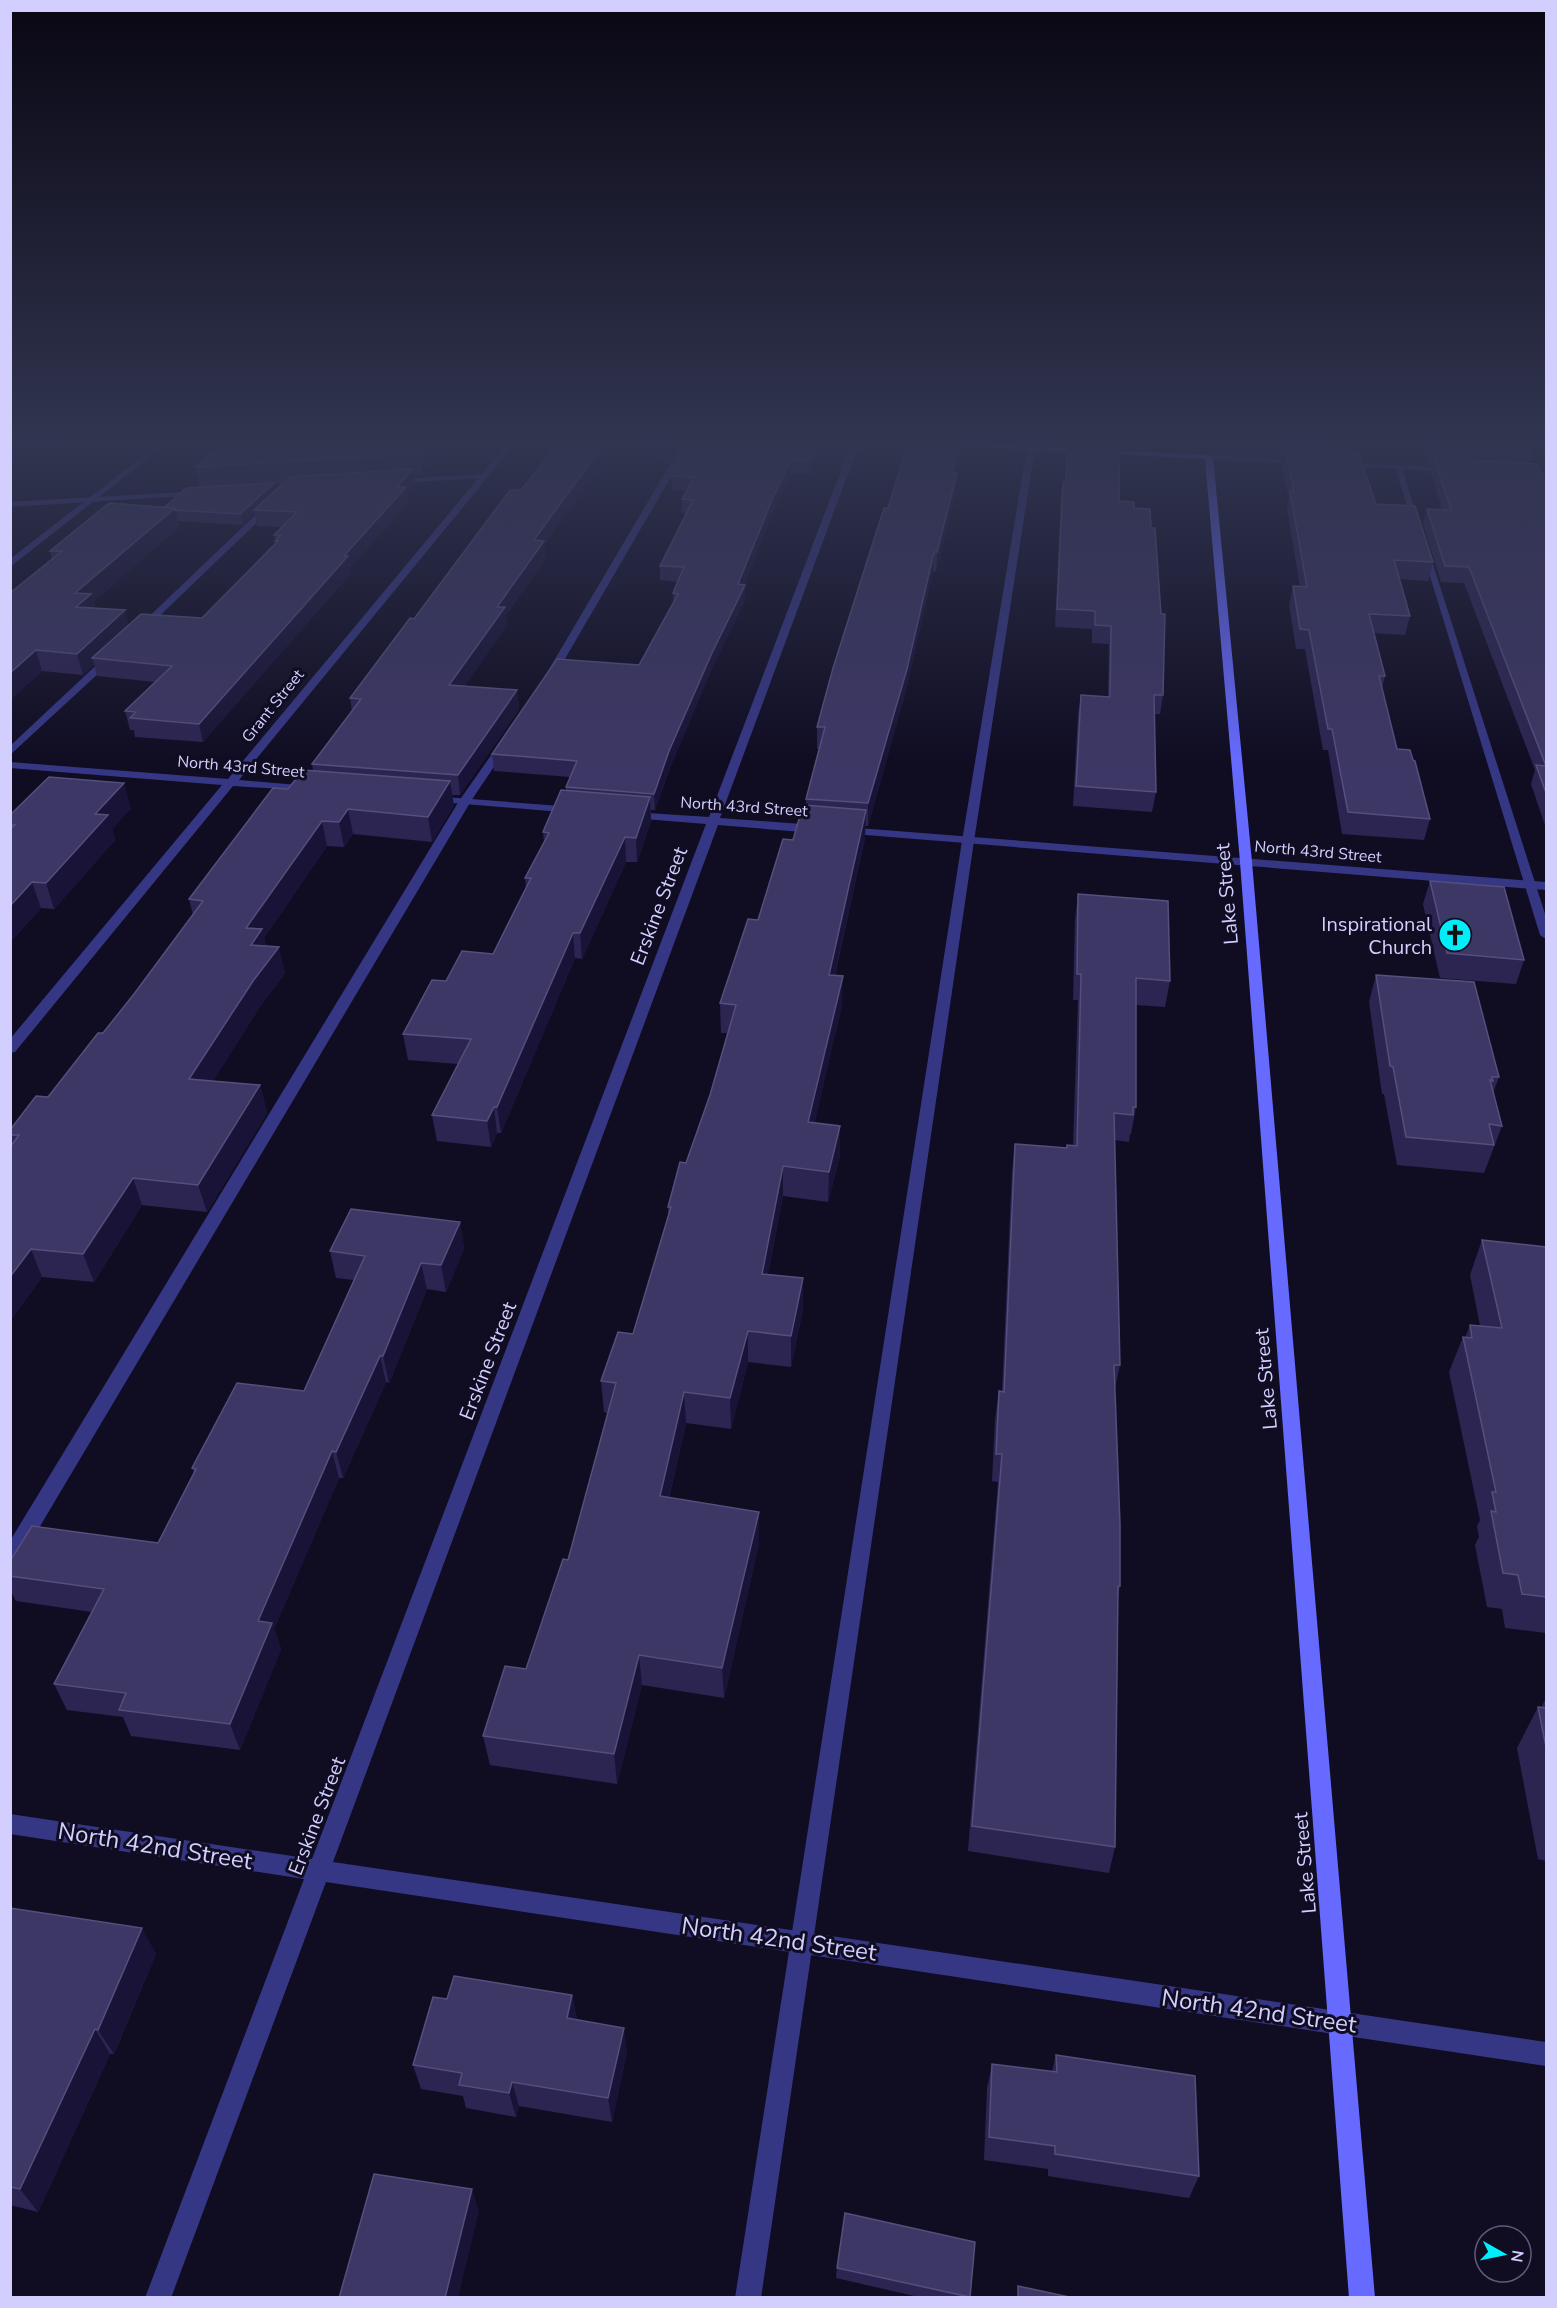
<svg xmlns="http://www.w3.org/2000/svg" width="1557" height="2308" font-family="'Nunito Sans',sans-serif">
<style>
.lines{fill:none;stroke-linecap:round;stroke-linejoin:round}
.lane{fill:#363784;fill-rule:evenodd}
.street{fill:#363784;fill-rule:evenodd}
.secondary{fill:#666aff;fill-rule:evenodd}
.wall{fill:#2c2552;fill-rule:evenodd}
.shaded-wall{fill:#191437}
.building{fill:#3d3765;stroke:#554f7d;stroke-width:1.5}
.labels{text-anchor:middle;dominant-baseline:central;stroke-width:6;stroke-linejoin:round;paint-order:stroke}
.far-street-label{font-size:16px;fill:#d2cfff;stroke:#100d23}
.street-label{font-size:20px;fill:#d2cfff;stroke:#100d23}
.poi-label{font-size:20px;fill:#d2cfff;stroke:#100d23;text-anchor:end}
.near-street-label{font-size:24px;fill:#d2cfff;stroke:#100d23}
</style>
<rect width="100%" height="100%" fill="#100d23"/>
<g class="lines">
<g class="lane">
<polygon points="685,439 693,439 555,676 546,678 545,676"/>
<polygon points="1031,445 1035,447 974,841 761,2298 735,2298 962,841 1027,447"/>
<polygon points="1395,465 1402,467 1419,525 1412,523"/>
<polygon points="484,474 488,476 487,478 394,483 390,481 394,479"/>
<polygon points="202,491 202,495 199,495 10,507 10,502"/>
<polygon points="267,504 274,506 145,630 139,630 139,626"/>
<polygon points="1422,550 1429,552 1546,917 1546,939 1540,935"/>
<polygon points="105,657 114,659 10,755 10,746"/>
<polygon points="505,740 510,743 471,801 17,1565 10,1567 10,1541 459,801 501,741"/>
</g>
<g class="street">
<polygon points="165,439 173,439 10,567 10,559"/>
<polygon points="511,439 519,439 239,780 310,786 314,787 314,791 233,786 15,1052 10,1053 10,1039 222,785 10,768 10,762 228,779"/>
<polygon points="853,439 861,439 720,818 815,825 821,829 815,833 718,825 333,1862 1546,2042 1546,2066 326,1882 171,2298 145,2298 304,1879 10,1834 10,1814 312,1859 706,824 632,818 626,815 632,812 709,817"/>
<polygon points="1209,455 1302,460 1306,462 1302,464 1206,459 1206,455"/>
<polygon points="1344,462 1452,468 1456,470 1452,472 1341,466 1341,462"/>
<polygon points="1518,471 1546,473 1546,477 1521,475 1518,475"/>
<polygon points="432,796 573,807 579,810 573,813 428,801 428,797"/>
<polygon points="845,827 1546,882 1546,890 841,833 841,829"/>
</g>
<g class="secondary">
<polygon points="100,439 137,439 133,441 10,448 10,444"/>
<polygon points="864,439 903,439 1209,455 1213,457 1252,862 1375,2298 1349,2298 1240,862 1205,459 868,441"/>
</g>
</g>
<g class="wall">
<path d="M229,439H456L423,475L414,476L415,485L407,494L408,503L350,568L351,573L203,742L135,737L134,730H130L125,711L155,682L97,676L94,664L83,675L42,671L10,700V593L52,559L50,551L164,508L200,487L195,467ZM274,484H282L275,490ZM255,514L257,526L282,527L274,535L276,543L202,618L129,625L95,608L94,601L179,527L178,521L243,525Z"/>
<polygon points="640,439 676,439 677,449 668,465 641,447"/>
<polygon points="688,439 824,439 809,474 791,474 774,509 744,585 745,600 712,668 670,768 655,810 651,810 651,821 637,862 626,862 582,959 575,958 501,1133 497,1133 491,1147 437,1141 432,1115 458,1064 408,1060 403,1034 446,981 493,954 526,889 525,878 544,842 543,832 566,791 566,787 570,777 494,771 492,754 639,665 673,603 673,593 678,582 660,580 660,566 686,513 682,513 682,499 686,491 672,490 671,476 677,467 677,457"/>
<polygon points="909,439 963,439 963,440 962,440 961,448 955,473 956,492 936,572 933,571 906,690 868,826 865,826 865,838 835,975 842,1005 814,1123 840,1126 840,1156 828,1202 783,1196 768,1274 803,1278 803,1309 791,1367 748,1362 731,1429 686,1423 669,1498 759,1543 724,1698 642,1685 617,1784 490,1765 483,1736 526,1669 568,1560 608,1413 604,1412 601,1381 633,1334 668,1216 668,1207 686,1163 710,1095 727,1033 721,1033 720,1003 758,920 793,840 806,806 806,799 819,749 817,749 817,727 888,508"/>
<polygon points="1067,439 1120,439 1119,501 1134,508 1163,695 1160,714 1154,714 1156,792 1152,812 1073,806 1078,714 1081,695 1108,697 1109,644 1092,643 1092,629 1055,627 1061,498 1063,482 1065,482"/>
<polygon points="1275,439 1351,439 1354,447 1353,452 1376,504 1433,562 1428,581 1399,579 1410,616 1405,635 1374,633 1385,676 1382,688 1397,749 1430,819 1424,840 1342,834 1328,750 1323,750 1305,649 1296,649 1289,605 1293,586 1300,587 1287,508 1289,498 1281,465 1283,457 1279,457"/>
<polygon points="1410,439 1546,439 1546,446 1527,445 1532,456 1530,463 1546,487 1546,828 1531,784 1535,770 1464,583 1441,582 1423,524 1427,509 1442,510 1431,473 1433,465 1428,465 1420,439"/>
<polygon points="599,468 544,545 546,558 506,615 507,625 464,687 517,690 519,709 460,795 452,795 454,805 432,842 353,834 344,847 327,846 264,938 266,946 285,973 259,1008 213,1081 260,1085 267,1113 207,1212 142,1205 94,1282 42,1277 10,1321 10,1147 12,1146 10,1143 10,1130 48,1097 103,1033 134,994 193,915 189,899 288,789 313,770 312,764 352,711 350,698 414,619 521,490"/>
<polygon points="131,808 112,829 115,840 54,909 41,908 10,942 10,815"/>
<polygon points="1430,881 1524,960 1516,984 1440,978 1423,904"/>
<polygon points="1078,894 1170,981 1165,1007 1136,1005 1136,1107 1131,1134 1130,1134 1129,1142 1115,1140 1120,1365 1115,1388 1120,1586 1118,1596 1115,1847 1109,1873 968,1851 998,1482 992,1481 995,1419 999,1391 1002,1392 1012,1171 1015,1144 1067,1148 1073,1146 1078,1000 1073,1000 1075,919"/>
<polygon points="1376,975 1499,1077 1493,1093 1502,1126 1484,1173 1397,1165 1384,1094 1382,1094 1369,1002"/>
<polygon points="460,1222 464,1248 446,1292 427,1289 389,1383 386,1382 343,1478 339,1478 274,1629 281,1649 240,1750 131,1736 123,1717 67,1710 54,1684 92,1612 16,1601 10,1590 10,1561 158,1543 194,1473 192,1468 304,1391 354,1280 336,1278 330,1251"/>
<polygon points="1482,1240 1546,1247 1546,1633 1505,1628 1502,1609 1487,1607 1475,1545 1479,1537 1477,1526 1480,1520 1449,1372 1463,1337 1465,1338 1470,1325 1480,1326 1470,1275"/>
<polygon points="1546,1698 1546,1861 1538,1859 1517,1748 1538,1707 1541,1708"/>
<polygon points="10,1908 156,1954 114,2054 110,2054 38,2212 10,2205"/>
<polygon points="572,1995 577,2020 627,2052 612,2122 519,2106 516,2117 466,2108 463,2096 421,2089 413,2065 447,1999"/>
<polygon points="1056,2055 1199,2176 1189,2198 1048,2176 1048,2169 984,2160 987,2088 992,2064 1052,2072"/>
<polygon points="975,2242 970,2298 923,2298 836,2278 837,2268"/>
</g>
<g class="shaded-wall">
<polygon points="10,439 41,439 39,440 24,441 26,449 10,460"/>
<polygon points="435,439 456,439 423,475 420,454"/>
<polygon points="670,439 676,439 677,449 668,465 667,445"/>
<polygon points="819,439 824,439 809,474 810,461"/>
<polygon points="960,439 962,439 961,448 951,492 952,473"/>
<polygon points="598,452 599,468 544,545 546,558 506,615 507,625 452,705 449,685 497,607 534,540"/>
<polygon points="791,460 791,474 774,509 741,592 745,585 745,600 712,668 670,768 655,810 654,794 669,751 774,495"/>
<polygon points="413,469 415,485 407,494 408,503 350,568 351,573 203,742 199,724 397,487"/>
<polygon points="957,473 956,492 936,572 937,552"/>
<polygon points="274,483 276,494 254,510 255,514 243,525 240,514"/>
<polygon points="10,499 14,510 10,513"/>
<polygon points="175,508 179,527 94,601 97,614 76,607 75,593"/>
<polygon points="934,552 933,571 906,690 868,826 868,803"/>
<polygon points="125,610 130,630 92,658 94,664 83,675 77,654"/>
<polygon points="36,650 42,671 10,700 10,673"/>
<polygon points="517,690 519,709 460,795 458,775"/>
<polygon points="450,781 454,805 432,842 428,817"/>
<polygon points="124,783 131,808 112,829 115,840 54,909 46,883 95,814"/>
<polygon points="650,797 651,821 637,862 636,838"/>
<polygon points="348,809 353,834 344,847 339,822"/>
<polygon points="866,810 865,838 828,1004 829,975"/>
<polygon points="322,821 327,846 264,938 268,955 253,953 246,928"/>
<polygon points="625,837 626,862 582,959 580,933"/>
<polygon points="32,882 41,908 10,942 10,906"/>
<polygon points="573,933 575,958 501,1133 497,1107"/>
<polygon points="279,947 285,973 259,1008 197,1107 189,1079 253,981"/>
<polygon points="843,976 842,1005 808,1153 808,1122"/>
<polygon points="260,1085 267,1113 207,1212 198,1185"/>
<polygon points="494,1107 497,1133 491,1147 487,1121"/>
<polygon points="840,1126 840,1156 828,1202 829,1172"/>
<polygon points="783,1166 783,1196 762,1305 762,1274"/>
<polygon points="133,1178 142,1205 94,1282 83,1254"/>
<polygon points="460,1222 464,1248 446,1292 441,1265"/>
<polygon points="31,1249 42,1277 10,1321 10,1277"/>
<polygon points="421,1263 427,1289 389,1383 383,1356"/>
<polygon points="803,1278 803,1309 791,1367 791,1336"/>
<polygon points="748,1331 748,1362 731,1429 730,1398"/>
<polygon points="380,1356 386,1382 343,1478 336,1452"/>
<polygon points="684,1392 686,1423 662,1527 660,1496"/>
<polygon points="332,1451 339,1478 274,1629 281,1649 240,1750 230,1724 258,1621"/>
<polygon points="759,1512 759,1543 724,1698 722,1668"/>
<polygon points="639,1655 642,1685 617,1784 614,1754"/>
<polygon points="142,1928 156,1954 114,2054 98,2030"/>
<polygon points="572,1995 577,2020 567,2018"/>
<polygon points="624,2028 627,2052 612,2122 608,2098"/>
<polygon points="95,2029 110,2054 38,2212 20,2189"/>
<polygon points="512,2082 519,2106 516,2117 509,2093"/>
<polygon points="472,2189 479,2211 458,2298 445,2298"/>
</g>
<g class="building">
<polygon points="229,439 435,439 420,454 195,467"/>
<polygon points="657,439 670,439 667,445"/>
<polygon points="688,439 819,439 810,461 791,460 774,495 738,584 745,585 712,653 669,751 654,794 566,787 577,761 492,754 557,659 639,665 678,594 673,593 684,567 660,566 693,500 682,499 694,477 671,476 681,460 677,457"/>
<polygon points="909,439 960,439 952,473 957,473 937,552 934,552 907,669 868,803 806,799 825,727 817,727 833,668 884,508 888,508"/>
<polygon points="1068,439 1120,441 1119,501 1134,502 1134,508 1150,509 1151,528 1155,528 1161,614 1165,614 1163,695 1154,695 1156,792 1076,786 1081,695 1110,697 1111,626 1095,625 1095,611 1057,609 1063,482 1066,482"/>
<polygon points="1281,439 1351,439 1354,447 1282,443"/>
<polygon points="1427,439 1524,439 1532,456 1431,451"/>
<polygon points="1285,448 1358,452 1376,504 1415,506 1433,562 1394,560 1410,616 1369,614 1385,676 1379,676 1397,749 1410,750 1413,760 1415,761 1430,819 1348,812 1332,729 1328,729 1309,630 1300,629 1293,586 1307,587 1290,491 1294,491"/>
<polygon points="553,450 598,452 534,540 544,541 497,607 505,607 449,685 517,690 458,775 312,764 361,699 350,698 410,618 414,619 510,490 521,490"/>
<polygon points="1434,458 1537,464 1546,487 1546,793 1536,765 1546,766 1469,567 1445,566 1427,509 1451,510"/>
<polygon points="413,469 397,487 406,487 344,556 348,556 199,724 130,718 136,712 125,711 172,666 92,658 141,614 202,618 278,541 275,541 281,535 274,535 297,512 254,510 290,477"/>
<polygon points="274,483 240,514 175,510 175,508 164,508 186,488"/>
<polygon points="109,503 175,508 75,593 91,594 76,607 125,610 77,654 36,650 10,673 10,593 62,551 50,551"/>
<polygon points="303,770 450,781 428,817 348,809 339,822 322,821 246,928 262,929 251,945 279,947 253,981 189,1079 260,1085 198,1185 133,1178 83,1254 31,1249 10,1277 10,1147 19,1135 10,1135 10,1130 36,1096 48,1097 98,1033 103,1033 134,994 203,901 189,899 273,788 288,789"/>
<polygon points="49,777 124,783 95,814 108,815 46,883 32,882 10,906 10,829 15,825 10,825 10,815"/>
<polygon points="561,790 650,797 636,838 625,837 580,933 573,933 497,1107 494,1107 487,1121 432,1115 471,1039 403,1034 432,980 446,981 462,951 493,954 531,878 525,878 549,833 543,832"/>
<polygon points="803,805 866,810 829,975 843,976 808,1122 840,1126 829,1172 783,1166 762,1274 803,1278 791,1336 748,1331 730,1398 684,1392 660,1496 759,1512 722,1668 639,1655 614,1754 483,1736 505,1666 526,1669 563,1559 568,1560 616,1383 601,1381 618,1332 633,1334 671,1207 668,1207 680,1162 686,1163 710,1095 736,1005 720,1003 748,919 758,920 783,839 793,840"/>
<polygon points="1430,881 1504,887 1524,960 1447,953"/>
<polygon points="1078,894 1168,901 1170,981 1136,978 1136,1107 1133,1107 1133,1115 1114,1113 1120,1365 1114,1365 1120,1524 1120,1586 1118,1586 1115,1847 972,1826 1002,1454 996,1454 999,1391 1004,1392 1015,1144 1067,1148 1067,1145 1077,1146 1081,974 1077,974"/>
<polygon points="1376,975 1474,982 1499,1077 1492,1077 1493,1081 1490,1080 1502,1126 1489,1124 1494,1145 1406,1137 1393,1067 1390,1066"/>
<polygon points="351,1209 460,1222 441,1265 421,1263 383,1356 380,1356 336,1452 332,1451 258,1621 272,1623 230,1724 119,1710 126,1693 54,1684 104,1589 10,1576 10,1561 32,1526 158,1543 196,1469 192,1468 237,1383 304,1391 365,1256 330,1251"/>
<polygon points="1482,1240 1546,1247 1546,1597 1522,1594 1518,1575 1503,1573 1491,1511 1496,1512 1492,1492 1496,1492 1463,1337 1472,1338 1470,1325 1502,1328"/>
<polygon points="1538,1707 1546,1708 1546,1747"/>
<polygon points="10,1908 142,1928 98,2030 95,2029 20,2189 10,2187"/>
<polygon points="454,1976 572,1995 567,2018 624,2028 608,2098 512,2082 509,2093 459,2085 462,2073 413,2065 433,1997 447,1999"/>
<polygon points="1056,2055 1195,2076 1199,2176 1055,2154 1055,2146 989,2137 992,2064 1057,2072"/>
<polygon points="374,2174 472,2189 445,2298 339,2298"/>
<polygon points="845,2213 975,2242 970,2297 837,2268"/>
<polygon points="1018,2286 1074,2298 1018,2298"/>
</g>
<linearGradient id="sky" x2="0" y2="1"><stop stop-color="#090713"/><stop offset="0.58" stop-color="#313550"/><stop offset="1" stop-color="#313550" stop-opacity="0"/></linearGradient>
<rect width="1557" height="762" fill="url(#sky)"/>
<defs>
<symbol id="church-disc" viewBox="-11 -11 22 22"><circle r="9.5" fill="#00eefa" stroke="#100d23"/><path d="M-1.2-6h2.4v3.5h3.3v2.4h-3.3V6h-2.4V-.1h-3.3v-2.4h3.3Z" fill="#111"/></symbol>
</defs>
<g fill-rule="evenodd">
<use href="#church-disc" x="1436" y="916" width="38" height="38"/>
</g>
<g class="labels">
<g class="far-street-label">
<text transform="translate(273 706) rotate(-51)">Grant Street</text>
<text transform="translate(241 767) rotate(5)">North 43rd Street</text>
<text transform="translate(744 807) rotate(4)">North 43rd Street</text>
<text transform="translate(1318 852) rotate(5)">North 43rd Street</text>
</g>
<g class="street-label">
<text transform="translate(1227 894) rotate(-95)">Lake Street</text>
<text transform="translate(659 906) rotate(-69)">Erskine Street</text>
<text transform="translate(488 1361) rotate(-69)">Erskine Street</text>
<text transform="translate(1266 1379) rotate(-95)">Lake Street</text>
<text transform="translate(317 1816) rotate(-69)">Erskine Street</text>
<text transform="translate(1305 1863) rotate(-95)">Lake Street</text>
</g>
<g class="poi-label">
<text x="1432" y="924">Inspirational<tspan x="1432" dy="23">Church</tspan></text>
</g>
<g class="near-street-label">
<text transform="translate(155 1846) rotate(9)">North 42nd Street</text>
<text transform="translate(779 1939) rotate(8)">North 42nd Street</text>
<text transform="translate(1259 2011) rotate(8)">North 42nd Street</text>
</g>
</g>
<rect width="1557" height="2308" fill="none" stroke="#d2cfff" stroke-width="24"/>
<g transform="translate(1503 2254) rotate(99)"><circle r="28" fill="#100d23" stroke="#5e5b7b" stroke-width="1.5"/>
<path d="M0-4.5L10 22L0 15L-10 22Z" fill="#00eefa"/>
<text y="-9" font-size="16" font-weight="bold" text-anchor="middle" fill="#d2cfff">N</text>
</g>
</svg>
